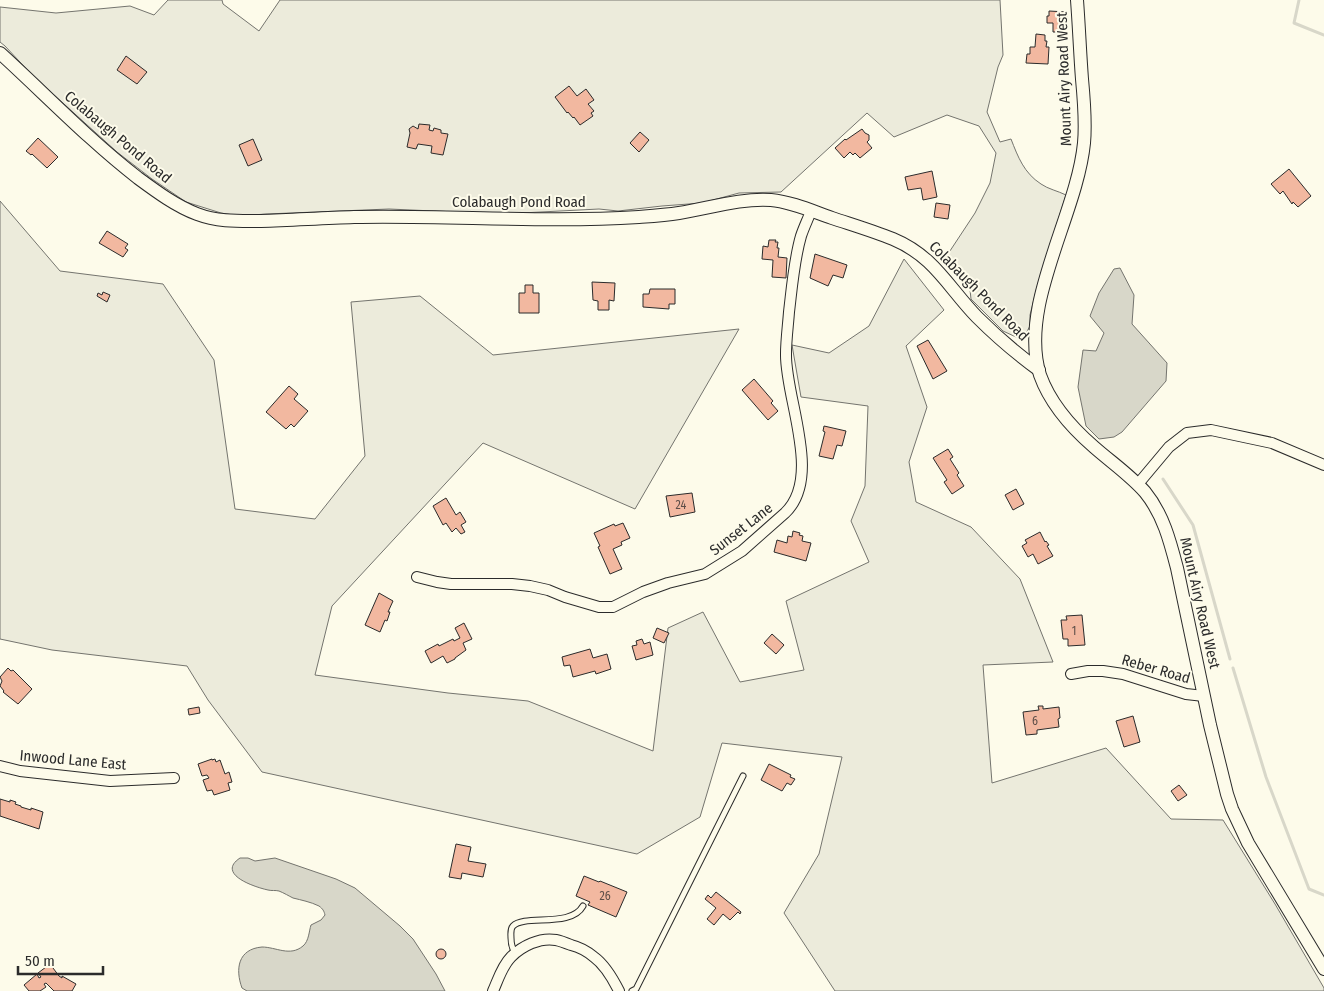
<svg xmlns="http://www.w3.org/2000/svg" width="1324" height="991" font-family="'Fira Sans Condensed',sans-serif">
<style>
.green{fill:#ecebdb;stroke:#74746e}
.water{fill:#d8d7c9;stroke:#74746e}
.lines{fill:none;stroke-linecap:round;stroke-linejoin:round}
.stream{stroke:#d8d7c9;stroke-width:3}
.building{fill:#f2b8a0;stroke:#2b2b2b}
.service-casing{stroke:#2b2b2b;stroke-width:7}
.minor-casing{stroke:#2b2b2b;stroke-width:12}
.tertiary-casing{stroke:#2b2b2b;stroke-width:14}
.service{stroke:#fdfbea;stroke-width:5}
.minor{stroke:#fdfbea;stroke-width:10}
.tertiary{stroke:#fdfbea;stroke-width:12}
.labels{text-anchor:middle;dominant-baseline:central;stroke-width:4;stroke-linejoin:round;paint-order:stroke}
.number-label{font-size:12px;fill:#5d4e48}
.street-label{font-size:15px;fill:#2b2b2b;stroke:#fdfbea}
</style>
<rect width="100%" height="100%" fill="#fdfbea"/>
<g class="green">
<path d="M168,0H222L223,4L259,31L280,0H1000L1003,55L998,67L987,112L1000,142L1011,139C1018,157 1024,173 1041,184C1048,189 1058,191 1066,195L1037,287L1030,315V326L1025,335L1016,337L1003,331L971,299L970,290L944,260L975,213L990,183L996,153L979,126L947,115L894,137L867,113L781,192L739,193L702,203L662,206L618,211L599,209L502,214L389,209L266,214L239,216L221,213L186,202L152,179L117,152L33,76L5,46L0,42V7L56,13L130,6L154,15Z"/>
<polygon points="0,201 60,271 163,284 214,360 235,509 315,519 365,456 351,302 420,296 493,355 739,329 635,509 483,443 332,606 315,675 448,693 528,701 653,751 668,628 703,612 740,682 804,670 786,601 869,562 851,521 865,486 868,406 801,397 792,345 829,353 869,326 904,259 944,310 906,346 927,407 909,462 916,502 971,527 1020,579 1053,662 983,665 992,783 1106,748 1171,819 1223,820 1275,904 1324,988 1324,991 835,991 784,913 819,854 842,757 722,743 700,817 637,854 262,772 208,700 187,666 52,650 0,639"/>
</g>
<g class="water">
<polygon points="1120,268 1134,295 1132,324 1167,363 1166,381 1122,432 1114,437 1099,439 1086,426 1078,387 1083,350 1096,351 1104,333 1090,316 1099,293 1114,269"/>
<path d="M240,858H248L255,861L275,858L336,879L355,888L400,926L413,939L436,974L445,991H247L242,988C235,969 238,949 262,947C276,947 290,957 303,946C309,941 309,931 311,925L321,920L325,915C324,911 323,909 319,906C311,902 301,900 293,898C289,896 284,893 279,891C275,890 272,891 268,890C254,887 216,874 240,858Z"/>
</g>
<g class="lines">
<g class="stream">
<polyline points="1299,0 1294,23 1324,35"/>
<polyline points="1163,479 1193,525 1230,659"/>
<polyline points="1233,668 1266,777 1309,889 1324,895"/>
</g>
</g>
<g class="building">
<polygon points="1049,11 1067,12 1066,32 1053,32 1053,23 1047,23 1047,16 1049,16"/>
<polygon points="1036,34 1045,35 1045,41 1047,41 1046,47 1049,47 1048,64 1026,63 1027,54 1030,54 1030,47 1035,47"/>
<polygon points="126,56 147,72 137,84 117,70"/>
<polygon points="569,86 577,96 586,89 594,100 588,104 594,111 591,113 593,116 580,125 574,117 573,118 568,112 567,113 555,97"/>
<polygon points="419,124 430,125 429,130 433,131 434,128 441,130 441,133 448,134 443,155 431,153 432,146 418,144 416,149 407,147 410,133 409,129 413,126 418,129"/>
<polygon points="862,129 865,133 869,135 869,140 867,142 872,148 860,158 855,153 853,155 850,152 844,158 835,148 845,139 846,140"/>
<polygon points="640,132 649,140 639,152 630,143"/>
<polygon points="38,138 58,157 47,168 32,154 31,155 26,151"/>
<polygon points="253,139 262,160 248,166 239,145"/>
<polygon points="1289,169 1311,196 1298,207 1293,202 1292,204 1283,191 1280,194 1271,184"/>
<polygon points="932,171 937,197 923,200 921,188 908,190 905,177"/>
<polygon points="936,203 950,205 948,219 934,217"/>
<polygon points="107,231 128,244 125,248 128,250 123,257 99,243"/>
<polygon points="769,240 776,240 775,242 778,242 777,248 779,248 778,257 787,258 786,278 772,277 773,260 762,259 763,246 768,247"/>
<polygon points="815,254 847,265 843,278 833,275 828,286 810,278"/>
<polygon points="592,282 615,283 614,301 609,300 609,310 598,310 598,301 593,300"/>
<polygon points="525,285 533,285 533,293 539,293 539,313 519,313 519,293 525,293"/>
<polygon points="650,289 675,289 675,304 669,304 669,309 643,307 643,294 649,294"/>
<polygon points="103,292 110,295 107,302 97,296 98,293 102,295"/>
<polygon points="928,340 947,371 933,379 917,346"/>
<polygon points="754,379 773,401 771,403 778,411 768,420 742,390"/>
<polygon points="289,386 298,394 294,399 308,411 294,427 291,424 286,429 266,412"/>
<polygon points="824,426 846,431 842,446 837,445 833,459 819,456 825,432 823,431"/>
<polygon points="948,449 953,457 950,459 959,473 957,475 964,486 952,494 944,482 947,480 933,458"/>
<polygon points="1016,489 1024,504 1013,510 1005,495"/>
<polygon points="692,493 695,512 670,517 666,496"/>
<polygon points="446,498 456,515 460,512 466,522 461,525 465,532 461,534 456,528 452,532 446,523 443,525 433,506"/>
<polygon points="623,523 630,538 621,542 622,545 613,549 622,569 610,574 598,547 600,546 594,533 614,524 615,526"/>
<polygon points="793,531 800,533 799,535 803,536 802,541 811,543 806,561 774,552 777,540 787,543 788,536 792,537"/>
<polygon points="1040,532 1045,542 1046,541 1049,545 1047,546 1053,556 1038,564 1033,554 1028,557 1022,546 1027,543 1025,540"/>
<polygon points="379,593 393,601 388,612 390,612 387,621 385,620 380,632 365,625"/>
<polygon points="1082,615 1085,645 1068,646 1068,639 1063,639 1061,620 1067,620 1066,616"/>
<polygon points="464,623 472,639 463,643 466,650 455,658 455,659 447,663 443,656 431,663 425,651 438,644 439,646 453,639 454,641 460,638 455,628"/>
<polygon points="657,628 669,633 664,643 653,638"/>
<polygon points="772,634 784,645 776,654 764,643"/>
<polygon points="642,639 644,644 650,642 653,655 636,660 632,646 637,645 636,641"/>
<polygon points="590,649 593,658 607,654 611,669 596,674 595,671 573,677 570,665 564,666 562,657"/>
<polygon points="8,668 11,671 13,670 32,689 18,704 3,692 4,691 0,686 2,681 0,677"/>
<polygon points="1038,706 1043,706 1043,709 1059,707 1060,718 1058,719 1059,727 1037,730 1037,734 1026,735 1023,712 1039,710"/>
<polygon points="199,707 200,713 189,715 188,709"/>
<polygon points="1133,716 1140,742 1124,747 1116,721"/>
<polygon points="212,759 212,760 215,759 216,762 220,760 225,774 229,772 232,782 228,783 230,790 214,795 212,790 207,791 203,780 209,778 207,775 202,776 198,764"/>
<polygon points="769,764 791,775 790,777 795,779 791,785 787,783 782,791 761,780"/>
<polygon points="1179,785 1187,795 1178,801 1171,791"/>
<polygon points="0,799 10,802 10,800 16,802 15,804 21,806 21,807 31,810 31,808 43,812 39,829 0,816"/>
<polygon points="456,844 471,847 468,861 486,864 483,877 462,873 461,879 449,877"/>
<polygon points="584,876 599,882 600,881 627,892 616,917 588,905 590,902 576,896"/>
<polygon points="716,892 741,912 740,914 738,912 730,920 723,914 714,925 707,919 716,908 705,899 708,895 711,898"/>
<circle cx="441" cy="954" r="5"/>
<polygon points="50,964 59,976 62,978 62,976 76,984 72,991 54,991 46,983 44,984 46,987 40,991 29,991 24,985 37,974 39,978 41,977 38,973"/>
</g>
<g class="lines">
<defs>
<g id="service">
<path d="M515,953C512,948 511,943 511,938C511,934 510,929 513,926C525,914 571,928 583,906"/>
<polyline points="632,991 636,989 743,776"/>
</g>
<g id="minor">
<polyline points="1138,484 1169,447 1187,433 1211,430 1272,443 1324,465"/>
<path d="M417,577L437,582L451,584H512L530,586L548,590L565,597L599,607H613L643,592L668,583L705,574L742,551L785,513C823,477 785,398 786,354C786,340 788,326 789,312C792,287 794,260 801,236C804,227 808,219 811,211"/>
<polyline points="1071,674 1088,671 1103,671 1123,674 1186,694 1204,696"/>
<polyline points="0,766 20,771 110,781 174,778"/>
<path d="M493,991C498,980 502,966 511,957C522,946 540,937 556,940C561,941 566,943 571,945C579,947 587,951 594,957C605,965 613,979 619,991"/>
</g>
<g id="tertiary">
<path d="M1077,0C1079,26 1080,53 1082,79C1084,100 1086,122 1084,143C1077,215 1018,305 1040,375C1050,403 1072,428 1094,447C1111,462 1130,475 1145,492C1163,514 1170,541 1177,568L1210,725L1227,794L1232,809L1248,843L1324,969"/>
<path d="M0,53C46,95 89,140 138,178C157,192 176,206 197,214C218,222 239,221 261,221C292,220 323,218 354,217C449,215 544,223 639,217C652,216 666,215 679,213C710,208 740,198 771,200C792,202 812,211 832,218C853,225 873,231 893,239C934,256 948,287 977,317C996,336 1017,354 1039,370"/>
</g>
</defs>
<use href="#service" class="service-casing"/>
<use href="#minor" class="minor-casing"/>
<use href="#tertiary" class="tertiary-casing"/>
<use href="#service" class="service"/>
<use href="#minor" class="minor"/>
<use href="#tertiary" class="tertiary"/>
</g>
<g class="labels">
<g class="number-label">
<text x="681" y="505">24</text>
<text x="1074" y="631">1</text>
<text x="1035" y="721">6</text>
<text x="605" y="896">26</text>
</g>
<g class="street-label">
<text transform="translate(1064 79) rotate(-92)">Mount Airy Road West</text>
<text transform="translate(118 137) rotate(40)">Colabaugh Pond Road</text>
<text x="519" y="202">Colabaugh Pond Road</text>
<text transform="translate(979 291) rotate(45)">Colabaugh Pond Road</text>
<text transform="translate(741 529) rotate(-38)">Sunset Lane</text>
<text transform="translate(1200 603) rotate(77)">Mount Airy Road West</text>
<text transform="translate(1156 669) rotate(16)">Reber Road</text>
<text transform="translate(73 760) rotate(5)">Inwood Lane East</text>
</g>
</g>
<path d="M18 966v8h85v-8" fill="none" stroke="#2b2b2b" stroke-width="2.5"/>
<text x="25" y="966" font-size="15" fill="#2b2b2b" stroke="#fdfbea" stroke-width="4" paint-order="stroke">50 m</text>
</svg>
